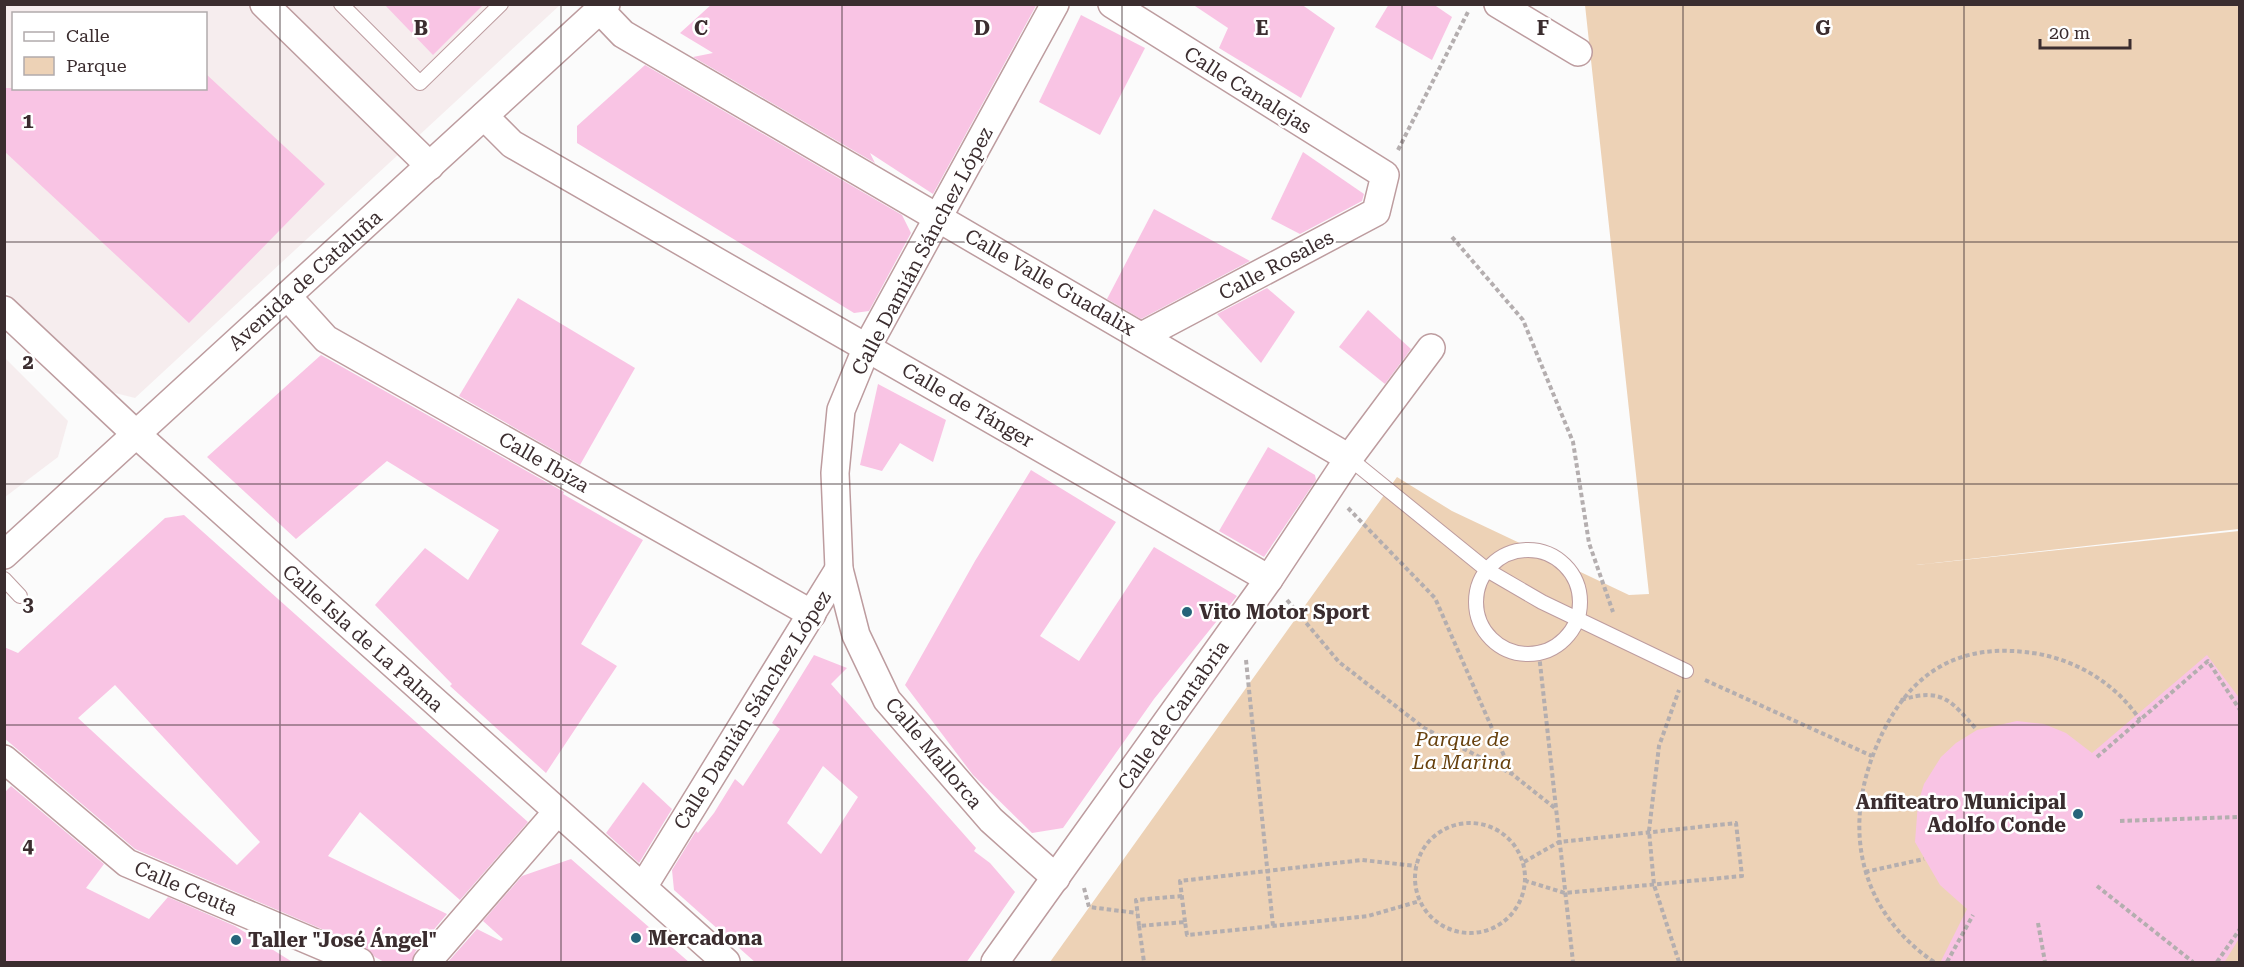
<svg xmlns="http://www.w3.org/2000/svg" width="2244" height="967" font-family="'Roboto Serif',serif">
<style>
.built{fill:#f6edee;fill-rule:evenodd}
.green{fill:#edd2b6}
.building{fill:#f9c4e4;fill-rule:evenodd}
.lines{fill:none;stroke-linecap:round;stroke-linejoin:round}
.lane-casing{stroke:#bd9c9f;stroke-width:16}
.street-casing{stroke:#bd9c9f;stroke-width:30}
.path{stroke:#b4aeaf;stroke-width:4;stroke-dasharray:4.5 3;stroke-linecap:butt}
.lane{stroke:#fff;stroke-width:14}
.street{stroke:#fff;stroke-width:27}
.grid{fill:none;stroke:#3b2d2f;stroke-width:1.5;stroke-opacity:0.55}
.poi-dot{fill:#26647a;stroke:#fff;stroke-width:2}
.labels{text-anchor:middle;dominant-baseline:central;stroke-width:5;stroke-linejoin:round;paint-order:stroke}
.street-label{font-size:20px;fill:#3b2d2f;stroke:#fff}
.poi-label{font-size:20px;font-weight:bold;fill:#3b2d2f;stroke:#fff;text-anchor:start}
.park-label{font-size:20px;font-style:italic;fill:#67410e;stroke:#fff}
.grid-label{font-size:20px;text-anchor:middle;font-weight:bold;fill:#3b2d2f;stroke:#fff;stroke-width:5;stroke-linejoin:round;paint-order:stroke}
</style>
<rect width="100%" height="100%" fill="#fbfbfb"/>
<g class="built">
<path d="M4,5H560L135,398L107,391L5,291ZM14,14H206V88H14Z"/>
<polygon points="4,357 68,421 58,457 5,497"/>
</g>
<polygon class="green" points="1585,5 2239,5 2239,529 1916,565 2239,531 2239,962 1050,962 1397,477 1452,511 1629,595 1649,594"/>
<g class="building">
<polygon points="384,4 484,4 433,55"/>
<polygon points="712,4 1037,4 933,194 870,153 875,163 693,57 713,53 680,33"/>
<polygon points="1192,4 1301,4 1335,28 1301,98 1219,48 1228,28"/>
<polygon points="1389,4 1433,4 1452,17 1432,60 1375,27"/>
<polygon points="1081,15 1145,48 1100,135 1039,102"/>
<polygon points="645,65 902,215 911,233 869,311 854,313 577,143 577,126"/>
<polygon points="206,74 325,184 189,323 4,151 4,88 206,88"/>
<polygon points="1303,152 1364,194 1362,201 1300,234 1271,219"/>
<polygon points="1154,209 1250,261 1141,319 1107,299"/>
<polygon points="1267,288 1295,312 1261,363 1217,314"/>
<polygon points="518,298 635,368 580,465 459,396"/>
<polygon points="1368,310 1411,349 1385,384 1339,347"/>
<polygon points="321,355 564,492 563,494 643,540 581,644 617,666 546,773 450,686 452,684 375,605 425,548 468,580 499,530 387,461 296,539 207,457"/>
<polygon points="878,384 946,420 933,462 900,443 882,471 860,465"/>
<polygon points="1268,447 1315,475 1316,480 1264,557 1219,531"/>
<polygon points="1031,470 1116,522 1040,636 1079,661 1154,547 1237,596 1154,699 1063,828 1032,833 973,775 905,685 975,561"/>
<path d="M184,515L528,822L460,900L360,812L328,856L447,914L415,952L412,963H386L375,957L366,948L135,849L4,738V647L18,653L165,518ZM115,685L260,842L237,865L78,718Z"/>
<path d="M814,655L847,668L831,684L976,848L974,851L990,863L1015,892L966,963H756L674,890L672,870L696,831L698,833L714,813L735,779L743,786L780,729L772,723ZM823,766L858,797L821,854L787,823Z"/>
<polygon points="2207,655 2240,699 2240,937 2224,963 1940,963 1967,909 1940,885 1915,842 1918,803 1924,784 1941,757 1956,743 1977,730 2017,721 2044,724 2066,733 2092,753"/>
<polygon points="643,782 672,809 639,863 606,833"/>
<polygon points="11,786 104,864 86,888 149,919 168,897 235,926 294,963 4,963 4,793"/>
<polygon points="571,859 690,963 447,963 477,929 501,941 503,939 483,921 522,876"/>
</g>
<g class="lines">
<defs>
<g id="lane">
<polyline points="341,4 420,83 501,4"/>
<polyline points="1349,458 1487,570 1542,602 1686,671"/>
<circle cx="1528" cy="602" r="52"/>
<polyline points="4,579 20,596"/>
</g>
<g id="street">
<polyline points="264,4 430,166"/>
<polyline points="1055,4 867,347 841,410 835,473 839,569 856,635 887,700 991,820 1056,878"/>
<polyline points="1112,4 1385,175 1376,212 1142,336"/>
<polyline points="1498,4 1578,52"/>
<polyline points="600,10 623,34 1349,458"/>
<polyline points="484,116 512,144 1269,579"/>
<polyline points="287,296 326,339 812,614"/>
<polyline points="4,310 136,434 726,962"/>
<polyline points="4,555 606,4"/>
<polyline points="4,759 127,863 360,962"/>
<polyline points="643,887 839,569"/>
<polyline points="427,962 557,812"/>
<polyline points="995,962 1269,579 1349,458 1431,348"/>
</g>
</defs>
<use href="#lane" class="lane-casing"/>
<use href="#street" class="street-casing"/>
<g class="path">
<polyline points="1398,150 1469,10"/>
<polyline points="1452,237 1523,320 1573,442 1589,543 1613,612"/>
<polyline points="1348,508 1435,598 1512,774"/>
<polyline points="1287,600 1339,662 1424,728 1512,774 1556,809"/>
<polyline points="1539,654 1573,962"/>
<polyline points="1246,660 1273,926"/>
<polyline points="1705,680 1872,756"/>
<path d="M1901,700C1943,687 1951,701 1977,730"/>
<polyline points="2097,757 2208,661 2240,710"/>
<polyline points="2120,821 2240,817"/>
<circle cx="1470" cy="878" r="55"/>
<polyline points="1524,862 1559,842 1736,823 1742,876 1565,893 1526,881"/>
<polyline points="1865,872 1924,859"/>
<polyline points="2097,886 2193,962"/>
<polyline points="1084,888 1089,907 1137,913"/>
<polyline points="1182,896 1136,900 1139,926 1185,922 1187,935 1368,916 1420,901"/>
<polyline points="1185,922 1180,881 1362,860 1416,866"/>
<polyline points="2038,923 2045,962"/>
<polyline points="1139,926 1144,962"/>
<polyline points="1679,962 1654,885 1649,831 1659,746 1679,690"/>
<path d="M1934,962C1858,910 1842,827 1877,745C1908,672 1959,640 2039,654C2080,662 2117,685 2140,720"/>
<polyline points="1947,962 1973,915"/>
<polyline points="2217,962 2240,929"/>
</g>
<use href="#lane" class="lane"/>
<use href="#street" class="street"/>
</g>
<path class="grid" d="M280,4V962M561,4V962M842,4V962M1122,4V962M1402,4V962M1683,4V962M1964,4V962M4,242H2240M4,484H2240M4,725H2240"/>
<g class="poi-dot">
<circle cx="1187" cy="612" r="6"/>
<circle cx="2078" cy="814" r="6"/>
<circle cx="636" cy="938" r="6"/>
<circle cx="236" cy="940" r="6"/>
</g>
<g class="labels">
<g class="street-label">
<text transform="translate(1248 90) rotate(32)">Calle Canalejas</text>
<text transform="translate(922 251) rotate(-62)">Calle Damián Sánchez López</text>
<text transform="translate(1276 265) rotate(-28)">Calle Rosales</text>
<text transform="translate(305 280) rotate(-42)">Avenida de Cataluña</text>
<text transform="translate(1050 282) rotate(30)">Calle Valle Guadalix</text>
<text transform="translate(968 405) rotate(30)">Calle de Tánger</text>
<text transform="translate(544 462) rotate(30)">Calle Ibiza</text>
<text transform="translate(363 638) rotate(42)">Calle Isla de La Palma</text>
<text transform="translate(752 710) rotate(-58)">Calle Damián Sánchez López</text>
<text transform="translate(1173 715) rotate(-55)">Calle de Cantabria</text>
<text transform="translate(934 753) rotate(50)">Calle Mallorca</text>
<text transform="translate(186 888) rotate(23)">Calle Ceuta</text>
</g>
<g class="poi-label">
<text x="1199" y="612">Vito Motor Sport</text>
<text x="2066" y="802" text-anchor="end">Anfiteatro Municipal<tspan x="2066" dy="23">Adolfo Conde</tspan></text>
<text x="648" y="938">Mercadona</text>
<text x="248" y="940">Taller "José Ángel"</text>
</g>
<g class="park-label">
<text x="1462" y="739">Parque de<tspan x="1462" dy="23">La Marina</tspan></text>
</g>
</g>
<g class="grid-label">
<text x="421" y="35">B</text>
<text x="701" y="35">C</text>
<text x="982" y="35">D</text>
<text x="1262" y="35">E</text>
<text x="1543" y="35">F</text>
<text x="1823" y="35">G</text>
<text x="28" y="128">1</text>
<text x="28" y="369">2</text>
<text x="28" y="611">3</text>
<text x="28" y="853">4</text>
</g>
<rect width="2244" height="967" fill="none" stroke="#3b2d2f" stroke-width="12"/>
<rect x="12" y="12" width="195" height="78" fill="#ffffff" stroke="#b1abac" stroke-width="1.5"/>
<rect x="24" y="32" width="30" height="9" fill="#ffffff" stroke="#b1abac" stroke-width="1.5"/>
<text x="66" y="42" font-size="18" fill="#3b2d2f">Calle</text>
<rect x="24" y="57" width="30" height="18" fill="#edd2b6" stroke="#b1abac" stroke-width="1.5"/>
<text x="66" y="72" font-size="18" fill="#3b2d2f">Parque</text>
<path d="M2040 39v9h90v-9" fill="none" stroke="#3b2d2f" stroke-width="3"/>
<text x="2049" y="39" font-size="18" fill="#3b2d2f" stroke="#ffffff" stroke-width="4.5" paint-order="stroke">20 m</text>
</svg>
